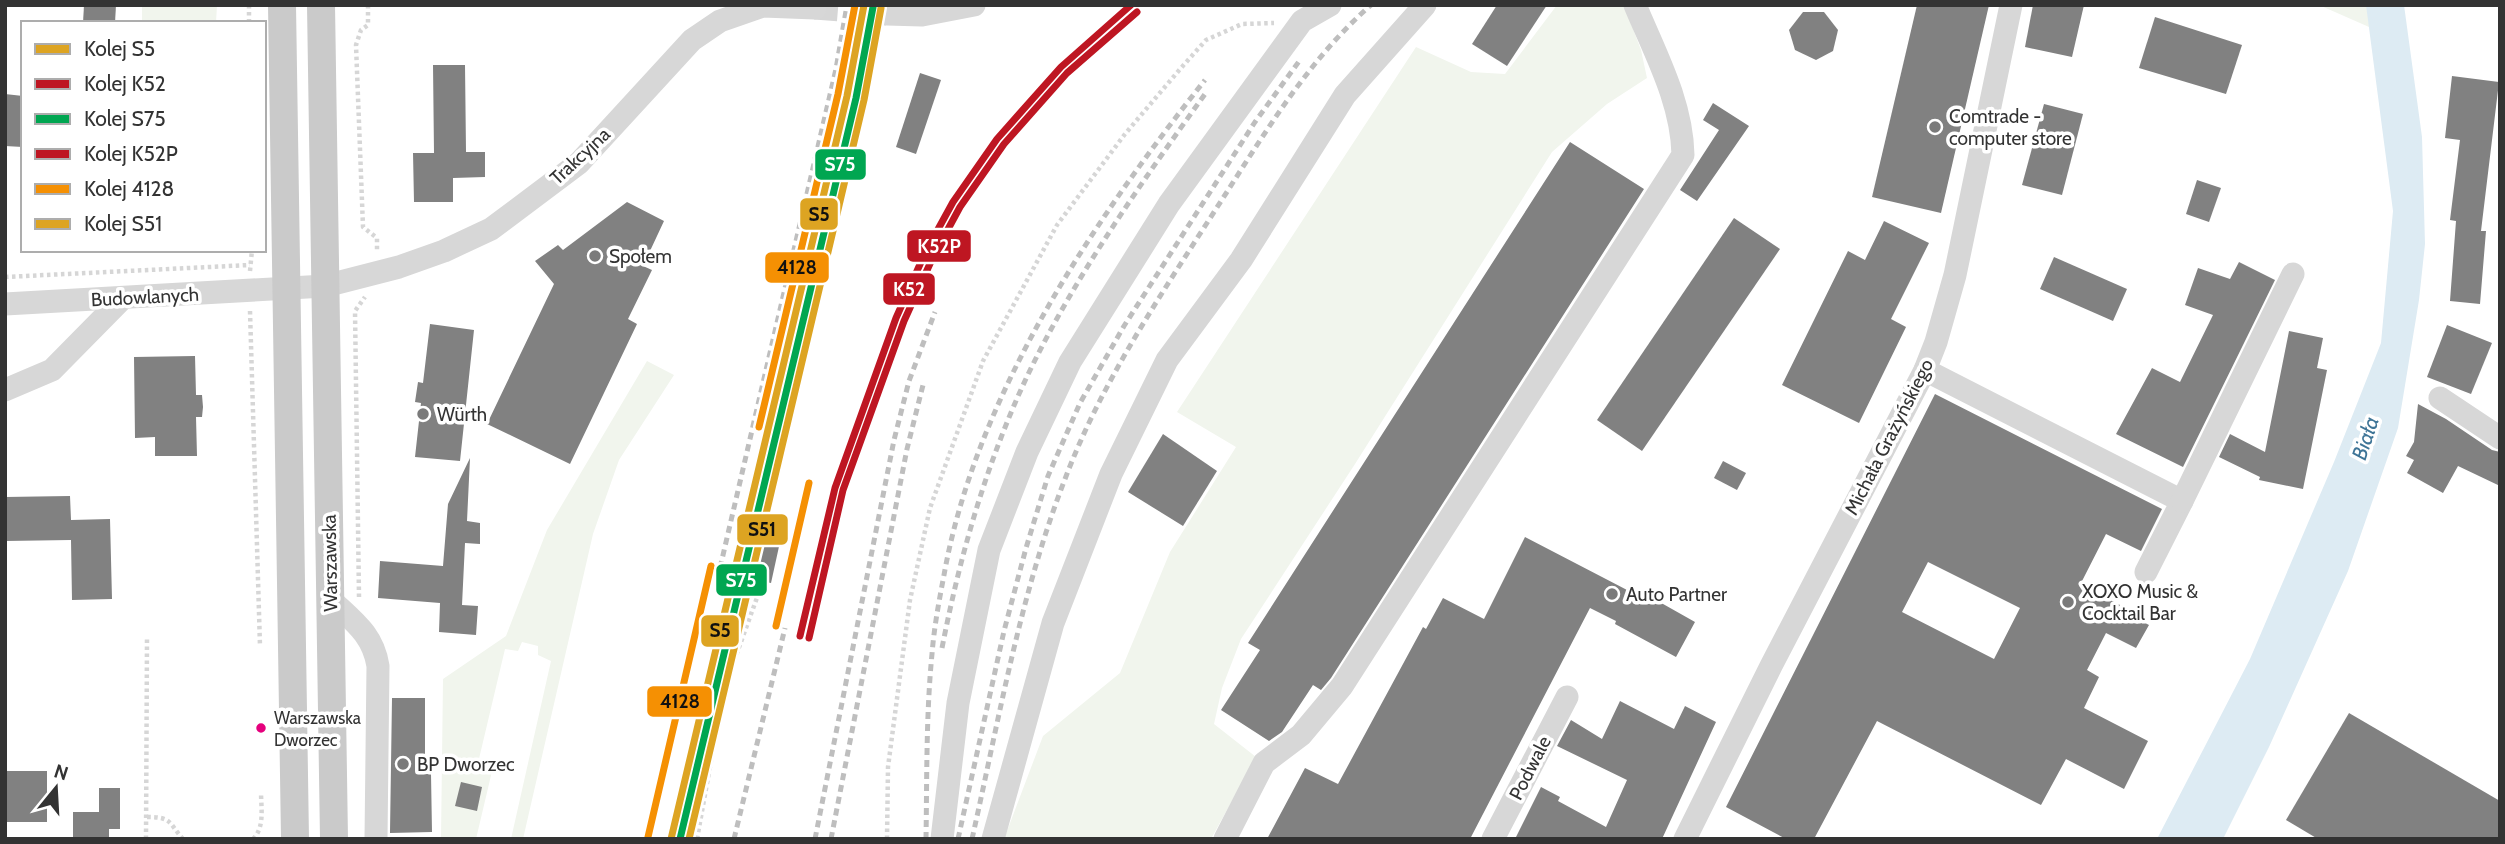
<svg xmlns="http://www.w3.org/2000/svg" width="2505" height="844" font-family="Cabin,sans-serif">
<style>
.green{fill:#f1f5ed}
.water{fill:#ddebf3}
.building{fill:#818181;fill-rule:evenodd}
.lines{fill:none;stroke-linecap:round;stroke-linejoin:round}
.minor-tunnel{stroke:#d6d6d6;stroke-width:23;stroke-dasharray:23 11;stroke-linecap:butt}
.path{stroke:#d6d6d6;stroke-width:4.5;stroke-dasharray:3.5 3.5;stroke-linecap:butt}
.minor{stroke:#d7d7d7;stroke-width:23}
.major{stroke:#cacaca;stroke-width:28}
.rail{stroke:#bebebe;stroke-width:5;stroke-dasharray:7 5;stroke-linecap:butt}
.rail-1-casing{stroke:#fff;stroke-width:12}
.rail-2-casing{stroke:#fff;stroke-width:12}
.rail-3-casing{stroke:#fff;stroke-width:12}
.rail-4-casing{stroke:#fff;stroke-width:12}
.rail-5-casing{stroke:#fff;stroke-width:12}
.rail-6-casing{stroke:#fff;stroke-width:12}
.rail-1{stroke:#dda422;stroke-width:7}
.rail-2{stroke:#be1622;stroke-width:7}
.rail-3{stroke:#00a651;stroke-width:7}
.rail-4{stroke:#be1622;stroke-width:7}
.rail-5{stroke:#f59003;stroke-width:7}
.rail-6{stroke:#dda422;stroke-width:7}
.poi-dot{fill:#7a7a7a;stroke:#fff;stroke-width:2.5}
.bus-dot{fill:#e5007d;stroke:#fff;stroke-width:2.5}
.labels{text-anchor:middle;dominant-baseline:central;stroke-width:7;stroke-linejoin:round;paint-order:stroke}
.bus-label{font-size:17px;fill:#333;stroke:#fff;text-anchor:start}
.poi-label{font-size:19px;fill:#333;stroke:#fff;text-anchor:start}
.street-label{font-size:19px;fill:#333;stroke:#fff}
.water-label{font-size:21px;font-style:italic;fill:#3f7597;stroke:#fff}
.line-badge{stroke:#fff;stroke-width:2.5}
.badge-label{font-size:19px;text-anchor:middle;font-weight:bold;fill:#fff}
.pale-badge-label{font-size:19px;text-anchor:middle;font-weight:bold;fill:#111}
</style>
<rect width="100%" height="100%" fill="#fff"/>
<g class="green">
<polygon points="142,5 217,5 216,23 142,23"/>
<polygon points="1557,5 1624,5 1641,50 1647,78 1607,104 1552,152 1355,464 1241,639 1222,688 1214,724 1256,757 1211,839 1004,839 1043,736 1120,673 1170,552 1236,447 1177,412 1416,47 1471,72 1505,74"/>
<polygon points="2319,5 2367,5 2370,27 2369,27"/>
<polygon points="647,361 674,375 619,460 593,534 523,839 511,839 551,661 538,655 538,646 522,642 518,651 505,649 478,763 493,767 476,839 441,839 443,679 506,636 547,530"/>
</g>
<polygon class="water" points="2366,5 2404,5 2422,137 2425,244 2419,300 2398,428 2348,571 2269,747 2223,839 2157,839 2250,659 2334,462 2381,343 2393,211"/>
<g class="building">
<polygon points="84,5 116,5 115,23 83,23"/>
<polygon points="1497,5 1547,5 1507,66 1472,44"/>
<polygon points="1917,5 1989,5 1941,213 1872,197"/>
<polygon points="2033,5 2084,5 2072,57 2025,47"/>
<polygon points="1803,12 1824,12 1838,30 1833,51 1816,60 1795,50 1789,30"/>
<polygon points="2155,17 2242,45 2226,94 2139,68"/>
<polygon points="433,65 465,65 466,152 485,152 485,177 453,178 453,202 414,202 413,153 434,153"/>
<polygon points="920,73 941,80 916,154 896,147"/>
<polygon points="2452,76 2499,82 2481,231 2486,231 2480,304 2450,301 2456,221 2450,220 2460,140 2445,138"/>
<polygon points="5,94 23,96 23,147 5,146"/>
<polygon points="1713,103 1749,126 1697,201 1680,190 1719,130 1703,120"/>
<polygon points="2044,104 2083,114 2062,195 2022,185"/>
<polygon points="1570,142 1644,189 1331,678 1321,690 1313,685 1282,732 1269,741 1221,710 1260,650 1248,643"/>
<polygon points="2197,180 2221,188 2209,222 2186,214"/>
<polygon points="627,202 664,221 643,266 652,270 628,319 637,324 570,464 487,424 554,284 535,261 558,245 563,250"/>
<polygon points="1734,218 1780,249 1642,451 1597,420"/>
<polygon points="1884,221 1929,243 1891,319 1906,327 1859,423 1782,385 1848,251 1865,260"/>
<polygon points="2054,257 2127,289 2113,321 2040,289"/>
<polygon points="2239,262 2275,280 2183,467 2116,434 2152,368 2180,382 2213,315 2185,305 2198,268 2230,279"/>
<polygon points="430,324 474,330 460,461 415,457 421,403 415,402 418,382 423,383"/>
<polygon points="2447,325 2492,343 2471,394 2427,377"/>
<polygon points="2289,331 2323,338 2317,368 2327,370 2303,489 2259,480 2260,477 2219,457 2230,434 2265,452"/>
<polygon points="195,356 196,395 202,395 203,407 202,417 196,417 197,456 155,456 155,437 135,438 134,357"/>
<path d="M1935,394L2162,509L2141,551L2106,534L2080,585L2120,605L2118,609L2149,625L2136,648L2106,633L2087,670L2099,677L2084,708L2148,741L2124,789L2066,759L2041,805L1877,721L1814,839H1786L1726,807ZM1928,562L2020,608L1994,659L1902,612Z"/>
<polygon points="2418,404 2446,419 2492,450 2500,452 2500,486 2458,466 2443,493 2407,473 2414,460 2406,456 2414,442"/>
<polygon points="1163,434 1217,471 1183,526 1128,492"/>
<polygon points="470,458 467,521 480,523 480,544 465,543 462,605 478,606 476,635 439,632 440,603 378,598 380,561 443,566 448,504"/>
<polygon points="1723,461 1746,473 1737,490 1714,478"/>
<polygon points="70,496 71,520 110,519 112,599 72,600 71,540 5,541 5,497"/>
<polygon points="769,516 785,519 771,583 755,580"/>
<polygon points="1525,537 1654,604 1656,600 1695,622 1676,657 1615,624 1616,621 1590,608 1470,839 1267,839 1305,768 1338,784 1423,627 1426,629 1443,598 1484,619"/>
<polygon points="392,698 425,698 425,774 431,774 432,832 390,833"/>
<polygon points="1620,701 1674,729 1685,706 1716,722 1662,839 1515,839 1541,787 1560,797 1558,801 1606,827 1627,780 1557,746 1571,720 1602,739"/>
<polygon points="2349,713 2500,801 2500,839 2318,839 2286,820"/>
<rect x="5" y="771" width="42" height="51"/>
<polygon points="461,782 482,787 477,811 455,806"/>
<polygon points="99,788 120,788 120,829 109,829 109,839 73,839 73,812 99,812"/>
</g>
<g class="lines">
<polyline class="minor-tunnel" points="815,8 887,14"/>
<g class="path">
<polyline points="249,5 249,23"/>
<polyline points="368,5 368,25 361,30 356,45 363,227 377,238 377,250"/>
<polyline points="250,271 252,250"/>
<polyline points="5,277 250,265"/>
<polyline points="250,311 260,646"/>
<polyline points="359,597 355,311 365,297"/>
<path d="M147,817C172,817 168,822 183,839"/>
<polyline points="146,839 147,639"/>
<path d="M253,839C265,827 261,808 261,792"/>
<polyline points="697,839 724,689 763,581"/>
<polyline points="887,839 888,767 910,600 930,508 983,361 1057,225 1125,134 1181,68 1206,40 1242,24 1274,23"/>
</g>
<g class="minor">
<polyline points="887,14 922,15 974,5"/>
<polyline points="5,304 325,286 399,267 444,251 491,229 579,163 692,40 720,21 763,6 815,8"/>
<polyline points="1925,370 2182,501 2146,572"/>
<polyline points="5,390 52,370 122,299"/>
<polyline points="2440,398 2500,438"/>
<polyline points="2182,501 2293,274"/>
<path d="M330,599C353,621 373,634 378,666L376,839"/>
<polyline points="942,839 958,703 989,550 1027,452 1070,362 1169,204 1302,21 1330,5"/>
<polyline points="993,839 1053,623 1111,474 1167,360 1241,260 1345,95 1425,5"/>
<path d="M1225,839L1264,763L1301,735L1342,686L1683,155C1682,102 1655,53 1635,5"/>
<polyline points="1493,839 1567,697"/>
<polyline points="1685,839 1771,666 1925,370 1936,342 1955,275 2011,5"/>
</g>
<g class="major">
<polyline points="282,5 295,839"/>
<polyline points="321,5 334,839"/>
</g>
<g class="rail">
<polyline points="720,568 836,69 847,5"/>
<path d="M942,648C957,571 977,497 1006,425C1052,308 1132,196 1205,94"/>
<polyline points="734,839 785,628"/>
<polyline points="815,839 894,440 909,381 935,312"/>
<polyline points="831,839 907,449 924,381"/>
<path d="M926,839C927,777 926,715 932,654C934,628 939,601 944,575C976,395 1093,221 1205,80"/>
<polyline points="958,839 1004,631 1026,548 1048,476 1080,403 1124,326 1255,122 1300,60"/>
<path d="M972,839C999,719 1020,595 1065,479C1103,378 1165,289 1223,198C1266,131 1310,58 1371,5"/>
</g>
<defs>
<polyline id="rail-1" points="671,839 847,96 864,5"/>
<polyline id="rail-2" points="800,636 835,488 896,318 925,253 953,202 997,139 1061,67 1131,5"/>
<polyline id="rail-3" points="680,839 856,98 873,7"/>
<polyline id="rail-4" points="809,638 843,490 904,321 933,257 960,207 1004,144 1067,73 1137,12"/>
<g id="rail-5">
<polyline points="759,427 838,94 855,5"/>
<polyline points="776,626 809,483"/>
<polyline points="648,837 711,566"/>
</g>
<polyline id="rail-6" points="689,839 864,100 881,8"/>
</defs>
<use href="#rail-1" class="rail-1-casing"/>
<use href="#rail-2" class="rail-2-casing"/>
<use href="#rail-3" class="rail-3-casing"/>
<use href="#rail-4" class="rail-4-casing"/>
<use href="#rail-5" class="rail-5-casing"/>
<use href="#rail-6" class="rail-6-casing"/>
<use href="#rail-1" class="rail-1"/>
<use href="#rail-2" class="rail-2"/>
<use href="#rail-3" class="rail-3"/>
<use href="#rail-4" class="rail-4"/>
<use href="#rail-5" class="rail-5"/>
<use href="#rail-6" class="rail-6"/>
</g>
<g class="poi-dot">
<circle cx="1935" cy="127" r="7"/>
<circle cx="595" cy="256" r="7"/>
<circle cx="423" cy="414" r="7"/>
<circle cx="1612" cy="594" r="7"/>
<circle cx="2068" cy="602" r="7"/>
<circle cx="403" cy="764" r="7"/>
</g>
<circle class="bus-dot" cx="261" cy="728" r="6"/>
<g class="labels">
<g class="bus-label">
<text x="274" y="718">Warszawska<tspan x="274" dy="22">Dworzec</tspan></text>
</g>
<g class="poi-label">
<text x="1949" y="116">Comtrade -<tspan x="1949" dy="22">computer store</tspan></text>
<text x="609" y="256">Społem</text>
<text x="437" y="414">Würth</text>
<text x="2082" y="591">XOXO Music &amp;<tspan x="2082" dy="22">Cocktail Bar</tspan></text>
<text x="1626" y="594">Auto Partner</text>
<text x="417" y="764">BP Dworzec</text>
</g>
<g class="street-label">
<text transform="translate(580 156) rotate(-43)">Trakcyjna</text>
<text transform="translate(145 297) rotate(-3)">Budowlanych</text>
<text transform="translate(1889 437) rotate(-63)">Michała Grażyńskiego</text>
<text transform="translate(330 563) rotate(-91)">Warszawska</text>
<text transform="translate(1530 768) rotate(-63)">Podwale</text>
</g>
<g class="water-label">
<text transform="translate(2365 438) rotate(-72)">Biała</text>
</g>
</g>
<g class="line-badge">
<rect x="814" y="148" width="53" height="33" rx="7" fill="#00a651"/>
<rect x="799" y="197" width="40" height="34" rx="7" fill="#dda422"/>
<rect x="906" y="229" width="66" height="34" rx="7" fill="#be1622"/>
<rect x="764" y="251" width="66" height="33" rx="7" fill="#f59003"/>
<rect x="882" y="272" width="54" height="34" rx="7" fill="#be1622"/>
<rect x="736" y="513" width="53" height="33" rx="7" fill="#dda422"/>
<rect x="715" y="563" width="53" height="34" rx="7" fill="#00a651"/>
<rect x="700" y="614" width="40" height="34" rx="7" fill="#dda422"/>
<rect x="646" y="685" width="67" height="33" rx="7" fill="#f59003"/>
</g>
<g class="badge-label">
<text x="840" y="171">S75</text>
<text x="939" y="253">K52P</text>
<text x="909" y="296">K52</text>
<text x="741" y="587">S75</text>
</g>
<g class="pale-badge-label">
<text x="819" y="221">S5</text>
<text x="797" y="274">4128</text>
<text x="762" y="536">S51</text>
<text x="720" y="637">S5</text>
<text x="680" y="708">4128</text>
</g>
<rect width="2505" height="844" fill="none" stroke="#333333" stroke-width="14"/>
<rect x="21" y="21" width="245" height="231" fill="#ffffff" stroke="#adadad" stroke-width="2"/>
<rect x="35" y="44" width="35" height="10" fill="#dda422" stroke="#adadad" stroke-width="2"/>
<text x="84" y="56" font-size="21" fill="#333333">Kolej S5</text>
<rect x="35" y="79" width="35" height="10" fill="#be1622" stroke="#adadad" stroke-width="2"/>
<text x="84" y="91" font-size="21" fill="#333333">Kolej K52</text>
<rect x="35" y="114" width="35" height="10" fill="#00a651" stroke="#adadad" stroke-width="2"/>
<text x="84" y="126" font-size="21" fill="#333333">Kolej S75</text>
<rect x="35" y="149" width="35" height="10" fill="#be1622" stroke="#adadad" stroke-width="2"/>
<text x="84" y="161" font-size="21" fill="#333333">Kolej K52P</text>
<rect x="35" y="184" width="35" height="10" fill="#f59003" stroke="#adadad" stroke-width="2"/>
<text x="84" y="196" font-size="21" fill="#333333">Kolej 4128</text>
<rect x="35" y="219" width="35" height="10" fill="#dda422" stroke="#adadad" stroke-width="2"/>
<text x="84" y="231" font-size="21" fill="#333333">Kolej S51</text>
<g transform="translate(56 788) rotate(18)" stroke="#ffffff" stroke-width="5" paint-order="stroke">
<path d="M0-5L12 26L0 18L-12 26Z" fill="#333333"/>
<text y="-10" font-size="19" font-weight="bold" text-anchor="middle" fill="#333333">N</text>
</g>
</svg>
